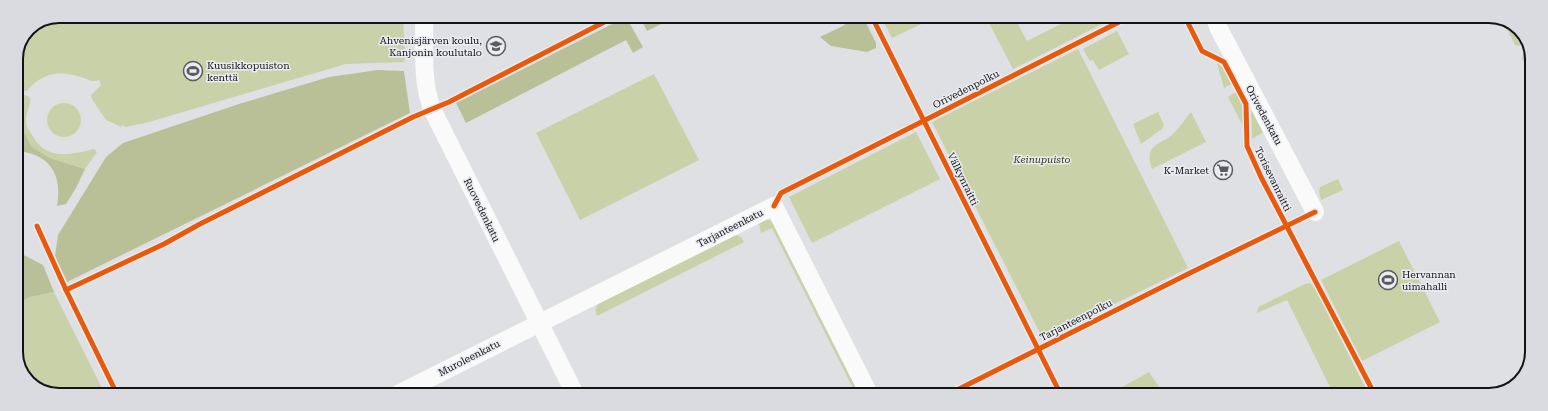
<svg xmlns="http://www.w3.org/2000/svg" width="1548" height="411" font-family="'Roboto Serif',serif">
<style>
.green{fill:#c9d1a9}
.forest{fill:#b9c097}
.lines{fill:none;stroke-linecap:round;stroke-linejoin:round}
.minor{stroke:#fafafb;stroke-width:18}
.cycleway-casing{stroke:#eaecf2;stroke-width:8}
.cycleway{stroke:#e8590c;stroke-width:5}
.labels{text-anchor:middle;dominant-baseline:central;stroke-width:3;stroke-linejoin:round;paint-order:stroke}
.poi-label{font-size:10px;fill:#131416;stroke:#eaecf2;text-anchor:end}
.street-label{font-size:10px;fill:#131416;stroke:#eaecf2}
.park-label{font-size:10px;font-style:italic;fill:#333816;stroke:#eaecf2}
.rim{fill:none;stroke:#131416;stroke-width:2}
</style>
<rect width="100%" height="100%" fill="#dee0e3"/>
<g class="green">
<path d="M60,16H403L405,59L404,62L346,64L149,122L126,127L122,125L121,127L106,120L92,99L91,95L101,85L99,80C92,83 88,79 81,77C60,70 41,73 27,91H23L16,85V59L29,29Z"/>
<polygon points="881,17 936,17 892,38"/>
<polygon points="996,17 1014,17 1027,41 1075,17 1116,17 1013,69 988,21"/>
<polygon points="1502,19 1521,31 1526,42 1518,46 1515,45"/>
<polygon points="1117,31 1129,54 1099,70 1093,60 1090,61 1083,49"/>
<polygon points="1078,49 1188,268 1043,339 932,122"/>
<polygon points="1529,49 1532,56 1532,75 1522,59 1523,55"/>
<polygon points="1217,63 1223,68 1231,84 1224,88"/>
<polygon points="654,74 699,160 580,220 536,133"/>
<path d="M16,92L30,97C32,105 25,113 26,121C26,127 29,130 32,135C46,161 69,155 94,149L97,152L85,169L50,158L32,147L16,117Z"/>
<polygon points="1236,92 1243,104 1244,128 1228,97"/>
<circle cx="64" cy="120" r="17"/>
<polygon points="1251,107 1264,132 1252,139"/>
<polygon points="1158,112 1164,125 1162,129 1141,144 1133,124"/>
<path d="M1191,112L1206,142L1152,169C1143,142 1162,146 1175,132C1181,126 1185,119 1191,112Z"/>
<polygon points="916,132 940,179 812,243 789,197"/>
<polygon points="1338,179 1343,190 1321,200 1319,192 1320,187"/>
<polygon points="766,219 772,221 860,394 856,394 772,228 761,233 759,224 762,221"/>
<path d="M736,235L741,237L744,242L597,316C595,311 595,308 598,304Z"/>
<polygon points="1399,241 1440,322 1362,361 1321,280"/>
<polygon points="1310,283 1315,288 1369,395 1334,395 1287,300 1257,313 1258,307 1305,284"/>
<polygon points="54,292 104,392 100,394 48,394 27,380 16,355 16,304 30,297"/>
<polygon points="1149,372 1159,387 1139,395 1108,395"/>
</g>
<g class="forest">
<polygon points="626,17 643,47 633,53 626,40 466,123 456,103"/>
<polygon points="640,17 675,17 647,31"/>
<polygon points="841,17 863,17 876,43 876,48 867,52 831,46 820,37 845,25"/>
<polygon points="378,70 404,71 410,113 67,282 55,256 58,235 106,157 123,143 239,104 329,77"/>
<path d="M16,117L32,147L50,158L85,169L76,188L66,204L57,206C63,174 49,153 16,151Z"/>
<polygon points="16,251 43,265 54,292 30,297 16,304"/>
</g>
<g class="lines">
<g class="minor">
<path d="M424,16C425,48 421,79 432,109L575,394"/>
<polyline points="1215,17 1218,27 1315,212"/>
<polyline points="398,394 774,206 869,394"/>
</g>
<defs>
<g id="cycleway">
<polyline points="872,17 1061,395"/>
<polyline points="1185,17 1202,51 1224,62 1246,104 1247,146 1261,177 1375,395"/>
<polyline points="774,206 781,193 1129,17"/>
<polyline points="37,226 66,290 117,394"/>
<polyline points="66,290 164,244 200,224 413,117 449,102 614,17"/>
<polyline points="949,394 1190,273 1315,212"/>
</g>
</defs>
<use href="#cycleway" class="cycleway-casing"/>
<use href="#cycleway" class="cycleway"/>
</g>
<defs>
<symbol id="school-ring" viewBox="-11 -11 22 22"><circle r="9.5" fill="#eaecf2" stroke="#5a5b5e" stroke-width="1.5"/><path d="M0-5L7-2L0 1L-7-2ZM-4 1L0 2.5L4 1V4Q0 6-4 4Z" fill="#5a5b5e"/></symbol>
<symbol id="stadium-ring" viewBox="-11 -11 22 22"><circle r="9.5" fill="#eaecf2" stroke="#5a5b5e" stroke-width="1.5"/><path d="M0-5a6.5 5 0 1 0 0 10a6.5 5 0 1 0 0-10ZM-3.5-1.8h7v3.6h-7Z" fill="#5a5b5e"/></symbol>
<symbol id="supermarket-ring" viewBox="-11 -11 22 22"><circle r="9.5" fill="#eaecf2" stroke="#5a5b5e" stroke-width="1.5"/><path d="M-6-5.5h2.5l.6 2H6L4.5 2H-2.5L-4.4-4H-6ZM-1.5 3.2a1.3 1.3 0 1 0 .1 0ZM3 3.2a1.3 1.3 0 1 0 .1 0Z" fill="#5a5b5e"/></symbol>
</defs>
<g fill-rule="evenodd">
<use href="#school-ring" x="485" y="35" width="22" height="22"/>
<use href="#stadium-ring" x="182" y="60" width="22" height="22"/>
<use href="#supermarket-ring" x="1212" y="159" width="22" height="22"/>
<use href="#stadium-ring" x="1377" y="269" width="22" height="22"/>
</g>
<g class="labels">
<g class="poi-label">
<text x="482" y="40">Ahvenisjärven koulu,<tspan x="482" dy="12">Kanjonin koulutalo</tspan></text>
<text x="207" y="65" text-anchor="start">Kuusikkopuiston<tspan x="207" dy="12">kenttä</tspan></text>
<text x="1209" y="170">K-Market</text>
<text x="1402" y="274" text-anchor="start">Hervannan<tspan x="1402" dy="12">uimahalli</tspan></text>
</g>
<g class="street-label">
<text transform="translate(966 89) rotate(-27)">Orivedenpolku</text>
<text transform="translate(1264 115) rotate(62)">Orivedenkatu</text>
<text transform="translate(963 179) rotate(64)">Välkynraitti</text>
<text transform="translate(1273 179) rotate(64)">Torisevanraitti</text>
<text transform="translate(482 210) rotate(64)">Ruovedenkatu</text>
<text transform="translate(730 228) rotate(-27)">Tarjanteenkatu</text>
<text transform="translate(1076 320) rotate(-27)">Tarjanteenpolku</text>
<text transform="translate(469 358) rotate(-27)">Muroleenkatu</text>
</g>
<g class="park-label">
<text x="1042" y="159">Keinupuisto</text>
</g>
</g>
<path d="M0 0H1548V411H0ZM59 23H1489A36 36 0 0 1 1525 59V352A36 36 0 0 1 1489 388H59A36 36 0 0 1 23 352V59A36 36 0 0 1 59 23Z" fill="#d9dbe0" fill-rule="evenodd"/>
<path class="rim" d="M59 23H1489A36 36 0 0 1 1525 59V352A36 36 0 0 1 1489 388H59A36 36 0 0 1 23 352V59A36 36 0 0 1 59 23Z"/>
</svg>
